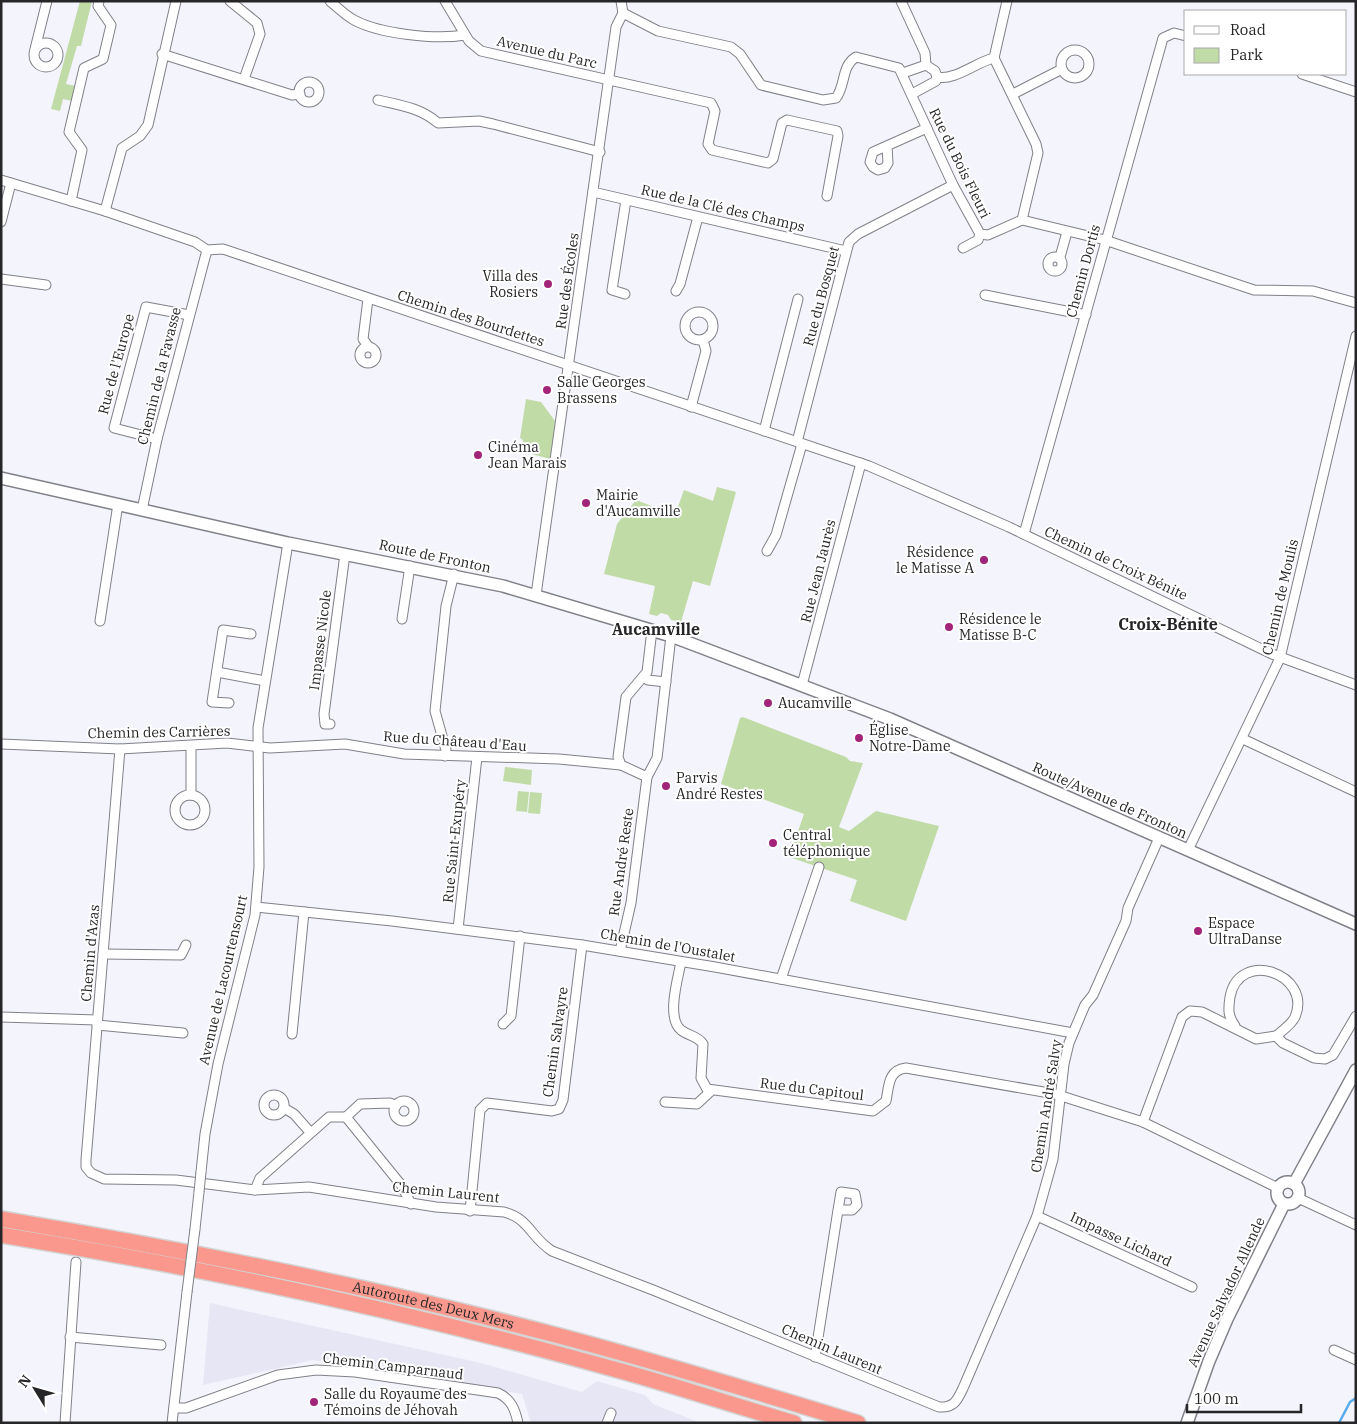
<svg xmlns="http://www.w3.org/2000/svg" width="1357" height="1424" font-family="'IBM Plex Serif',serif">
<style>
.built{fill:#e6e6f5}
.green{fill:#c1dba7}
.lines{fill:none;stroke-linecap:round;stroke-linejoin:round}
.stream{stroke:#57acec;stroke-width:2.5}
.street-casing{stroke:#808088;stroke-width:11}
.secondary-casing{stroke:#808088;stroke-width:14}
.highway-casing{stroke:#d4d4d4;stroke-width:18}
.street{stroke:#fff;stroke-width:9}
.secondary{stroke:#fff;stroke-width:11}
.highway{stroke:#fa988d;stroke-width:15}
.street-bridge-casing{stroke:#808088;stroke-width:11;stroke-linecap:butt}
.street-bridge{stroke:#fff;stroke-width:9}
.poi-dot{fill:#a12478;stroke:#fff;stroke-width:2}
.labels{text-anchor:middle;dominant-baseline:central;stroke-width:4;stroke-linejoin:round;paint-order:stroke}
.street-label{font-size:14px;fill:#262629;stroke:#fff}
.poi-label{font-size:14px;fill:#262629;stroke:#fff;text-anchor:start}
.quarter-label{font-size:16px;font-weight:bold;fill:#262629;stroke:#fff}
</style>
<rect width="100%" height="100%" fill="#f4f4fc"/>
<polygon class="built" points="210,1303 481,1363 582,1392 597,1381 645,1395 653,1404 701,1423 531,1423 522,1394 313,1360 203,1385"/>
<g class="green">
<polygon points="80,1 92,1 81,46 77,46 66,84 76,86 72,101 63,99 60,111 51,109"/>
<polygon points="526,399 541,402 555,421 550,459 521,451 523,440 520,438"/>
<polygon points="717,487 736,492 710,586 693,581 681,622 671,620 668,615 661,613 657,616 649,614 655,586 604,574 617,524 636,500 675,515 684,490 713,501"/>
<polygon points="743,717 846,757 850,761 863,763 839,827 849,831 876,811 939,826 906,921 850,901 857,880 789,857 804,814 721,784 740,718"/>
<polygon points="505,767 532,770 531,785 503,781"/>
<polygon points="518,791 529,792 527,812 516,811"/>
<polygon points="530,792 542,793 540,814 528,813"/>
</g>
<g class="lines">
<polyline class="stream" points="1339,1423 1350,1402 1356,1398"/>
<defs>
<g id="street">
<polyline points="230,1 257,23 260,34 244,79"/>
<path d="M330,1C338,8 345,15 354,20C380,34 436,40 465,35"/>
<polyline points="445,1 469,41 481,51 711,103 715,111 708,144 712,150 768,163 773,159 782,123 787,120 837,131 838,136 827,196"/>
<polyline points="901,1 925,53 926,65"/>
<path d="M623,13L658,31L731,47L740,54L761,85L823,100L836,98C846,85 841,66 856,57L899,68L953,185L980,234L988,235L1022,220L1105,240L1254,290L1313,291L1356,303"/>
<circle cx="46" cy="55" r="12"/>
<polyline points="35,49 47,1"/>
<circle cx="1075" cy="64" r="14"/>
<polyline points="162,54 292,95 300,94"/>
<polyline points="994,58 1036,144 1038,153 1022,220"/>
<polyline points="903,73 926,65 935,71 937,77 936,81 912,94"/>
<polyline points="1302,74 1356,92"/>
<path d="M937,77C955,81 976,62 994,58L1007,1"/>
<circle cx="309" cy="92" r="10"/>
<polyline points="1013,94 1062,69"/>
<path d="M378,100C400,105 421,108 438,123L479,121L493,124L600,152"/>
<polyline points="887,146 888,163 885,168 878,170 873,167 870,162 873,152 927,128"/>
<polyline points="1,180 105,211 195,242 207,250 223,249 869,466 1009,527 1272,654 1356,685"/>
<polyline points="593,192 846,251"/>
<polyline points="71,201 82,150 69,132 84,68 103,59 111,25 98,6 99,1"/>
<polyline points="105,211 122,148 140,136 148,125 176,1"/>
<polyline points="1,222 11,183"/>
<polyline points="963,248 978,240 980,234"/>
<circle cx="1055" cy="264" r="7"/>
<polyline points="1060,257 1067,232"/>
<polyline points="1,279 46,285"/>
<polyline points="676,291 680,284 698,217"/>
<polyline points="625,294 612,290 626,200"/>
<polyline points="985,295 1086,315"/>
<polyline points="368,299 363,339 368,346"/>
<circle cx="699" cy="326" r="14"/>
<circle cx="368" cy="355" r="8"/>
<polyline points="691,407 706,351 703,340"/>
<polyline points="764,431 798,299"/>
<polyline points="157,439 114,428 146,307 189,315"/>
<polyline points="797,442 849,242 858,234 953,185"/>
<polyline points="142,510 157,439 207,250"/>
<polyline points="1024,534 1163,38 1174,33 1186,36"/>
<polyline points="767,551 776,535 802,444"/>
<polyline points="536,595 616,27 623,13 621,1"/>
<polyline points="402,619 410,566"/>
<polyline points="100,621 118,504"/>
<polyline points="652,630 647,672 626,697 618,757 621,765 647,777 657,758 671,636"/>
<polyline points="217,672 265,681"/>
<polyline points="643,677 648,680 666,682"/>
<polyline points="802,685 861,463"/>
<polyline points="229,703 212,702 223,630 251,634"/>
<polyline points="330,724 325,724 324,714 345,554"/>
<polyline points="1243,739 1356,792"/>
<polyline points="1,744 120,749 227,743 270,748 345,744 404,754 559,759 621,765"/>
<path d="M120,749L86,1160V1167L91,1173L104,1179L176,1180L255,1190L309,1187L436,1207L504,1212C530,1219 530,1237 552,1251L653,1290L939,1407C955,1408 958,1399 964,1386L1037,1216L1053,1159L1064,1064L1069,1043L1085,1005L1093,995L1126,921L1128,908L1159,838"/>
<polyline points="445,756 446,750 435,711 446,606 454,574"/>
<polyline points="191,795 191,746"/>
<circle cx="190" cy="810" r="15"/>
<polyline points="1188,850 1280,658 1356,336"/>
<polyline points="256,907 392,921 582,945 715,967 1073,1033"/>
<polyline points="458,929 477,757"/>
<polyline points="620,951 631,903 647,777"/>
<polyline points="103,954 181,955 186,945"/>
<path d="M681,962C678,978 666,1018 681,1030C688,1036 697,1035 703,1044L701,1078L707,1089L873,1111L886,1101C889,1086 888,1070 906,1068L1055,1094L1143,1122L1278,1188"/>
<polyline points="781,979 819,867"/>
<polyline points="1,1017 97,1020"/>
<polyline points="503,1024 511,1016 520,936"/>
<polyline points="97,1025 183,1033"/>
<path d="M1235,1026C1228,1016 1228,1010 1230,997C1239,948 1313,974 1295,1017C1292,1024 1282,1031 1276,1036"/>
<polyline points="292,1034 304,912"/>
<circle cx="274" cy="1105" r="10"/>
<circle cx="404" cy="1111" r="10"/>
<polyline points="665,1102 697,1104 712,1090"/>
<polyline points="284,1108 294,1114 310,1132"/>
<polyline points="346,1117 360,1104 390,1103 396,1106"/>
<polyline points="1143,1122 1182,1017 1190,1011 1202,1012 1256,1039 1276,1036 1283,1043 1314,1058 1325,1059 1333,1055 1356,1016"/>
<polyline points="201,1172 205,1134 218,1064 255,915 259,867 258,728 288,543"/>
<polyline points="255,1190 260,1178 329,1117 346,1117 402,1186 411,1204"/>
<polyline points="1298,1198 1356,1225"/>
<polyline points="470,1211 480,1110 487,1103 552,1111 559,1109 563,1100 582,945"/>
<polyline points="1037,1216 1192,1287"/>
<polyline points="195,1229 199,1192"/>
<polyline points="70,1337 161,1345"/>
<polyline points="1334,1350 1356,1360"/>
<polyline points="815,1357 838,1210 841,1192 855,1194 857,1205 852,1210 838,1210"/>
<path d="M174,1408H186L278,1375L316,1370L355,1372L498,1393C511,1399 515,1409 518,1423"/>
<polyline points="65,1423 76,1262"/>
<polyline points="172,1423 187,1292"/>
<polyline points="607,1423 611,1413"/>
</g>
<g id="secondary">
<polyline points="1,478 288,543 503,586 671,636 890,719 1356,924"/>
<circle cx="1288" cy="1193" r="11"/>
<polyline points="1294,1184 1356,1070"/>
<polyline points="1187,1423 1209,1361 1227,1319 1284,1204"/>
</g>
<g id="highway">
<path id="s1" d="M1,1219C186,1250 370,1286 552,1334C655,1361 757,1392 858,1423"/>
<path d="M1,1235C210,1269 418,1314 621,1371C679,1387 736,1406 794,1423"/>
</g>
</defs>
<use href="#street" class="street-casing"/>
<use href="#secondary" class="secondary-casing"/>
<use href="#highway" class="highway-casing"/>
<use href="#street" class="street"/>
<use href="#secondary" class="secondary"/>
<use href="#highway" class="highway"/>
<defs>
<g id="street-bridge">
<polyline points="199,1192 201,1172"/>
<polyline points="187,1292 195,1229"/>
</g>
</defs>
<use href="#street-bridge" class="street-bridge-casing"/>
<use href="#street-bridge" class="street-bridge"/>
</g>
<g class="poi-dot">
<circle cx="548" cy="284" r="5"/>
<circle cx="547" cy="390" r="5"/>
<circle cx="478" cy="455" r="5"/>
<circle cx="586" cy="503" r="5"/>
<circle cx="984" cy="560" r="5"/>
<circle cx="949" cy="627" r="5"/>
<circle cx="768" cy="703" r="5"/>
<circle cx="859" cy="738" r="5"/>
<circle cx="666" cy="786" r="5"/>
<circle cx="773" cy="843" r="5"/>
<circle cx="1198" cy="931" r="5"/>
<circle cx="314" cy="1402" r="5"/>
</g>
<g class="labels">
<g class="street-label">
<text transform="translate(547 52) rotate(13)">Avenue du Parc</text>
<text transform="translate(960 163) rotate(64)">Rue du Bois Fleuri</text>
<text transform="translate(723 208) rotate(13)">Rue de la Clé des Champs</text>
<text transform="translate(1083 271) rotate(-75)">Chemin Dortis</text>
<text transform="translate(567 281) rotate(-82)">Rue des Écoles</text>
<text transform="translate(821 296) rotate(-75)">Rue du Bosquet</text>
<text transform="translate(471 318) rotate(18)">Chemin des Bourdettes</text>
<text transform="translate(116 364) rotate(-75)">Rue de l'Europe</text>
<text transform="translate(159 376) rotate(-76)">Chemin de la Favasse</text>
<text transform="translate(435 556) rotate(12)">Route de Fronton</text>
<text transform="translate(1116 563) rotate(25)">Chemin de Croix Bénite</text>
<text transform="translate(818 571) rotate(-76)">Rue Jean Jaurès</text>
<text transform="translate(1280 597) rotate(-77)">Chemin de Moulis</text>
<text transform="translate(320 640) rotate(-83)">Impasse Nicole</text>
<text transform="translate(159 732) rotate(-1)">Chemin des Carrières</text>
<text transform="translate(455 741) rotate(4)">Rue du Château d'Eau</text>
<text transform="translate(1110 800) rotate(24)">Route/Avenue de Fronton</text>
<text transform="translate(454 841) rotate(-84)">Rue Saint-Exupéry</text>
<text transform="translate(621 862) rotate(-82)">Rue André Reste</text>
<text transform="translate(668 945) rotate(10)">Chemin de l'Oustalet</text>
<text transform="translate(90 953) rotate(-85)">Chemin d'Azas</text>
<text transform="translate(223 980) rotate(-77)">Avenue de Lacourtensourt</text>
<text transform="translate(555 1042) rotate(-82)">Chemin Salvayre</text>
<text transform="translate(812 1089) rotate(7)">Rue du Capitoul</text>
<text transform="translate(1046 1106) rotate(-81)">Chemin André Salvy</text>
<text transform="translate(446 1192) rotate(6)">Chemin Laurent</text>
<text transform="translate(1121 1239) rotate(25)">Impasse Lichard</text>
<text transform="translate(1226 1292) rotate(-65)">Avenue Salvador Allende</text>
<text stroke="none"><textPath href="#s1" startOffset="441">Autoroute des Deux Mers</textPath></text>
<text transform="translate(832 1349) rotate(23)">Chemin Laurent</text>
<text transform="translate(393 1366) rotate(7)">Chemin Camparnaud</text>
</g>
<g class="poi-label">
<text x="538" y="276" text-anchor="end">Villa des<tspan x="538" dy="16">Rosiers</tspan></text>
<text x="557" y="382">Salle Georges<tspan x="557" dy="16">Brassens</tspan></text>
<text x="488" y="447">Cinéma<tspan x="488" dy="16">Jean Marais</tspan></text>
<text x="596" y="495">Mairie<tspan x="596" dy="16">d'Aucamville</tspan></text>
<text x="974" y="552" text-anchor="end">Résidence<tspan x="974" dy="16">le Matisse A</tspan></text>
<text x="959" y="619">Résidence le<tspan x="959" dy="16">Matisse B-C</tspan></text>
<text x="778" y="703">Aucamville</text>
<text x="869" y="730">Église<tspan x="869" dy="16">Notre-Dame</tspan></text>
<text x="676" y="778">Parvis<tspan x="676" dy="16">André Restes</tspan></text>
<text x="783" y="835">Central<tspan x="783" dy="16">téléphonique</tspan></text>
<text x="1208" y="923">Espace<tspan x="1208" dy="16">UltraDanse</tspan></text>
<text x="324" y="1394">Salle du Royaume des<tspan x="324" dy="16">Témoins de Jéhovah</tspan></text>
</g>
<g class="quarter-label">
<text x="1168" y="624">Croix-Bénite</text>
<text x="656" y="629">Aucamville</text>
</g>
</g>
<rect width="1357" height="1424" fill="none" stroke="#262629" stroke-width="5"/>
<rect x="1184" y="10" width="162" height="65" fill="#ffffff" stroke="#a8a8a9"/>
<rect x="1194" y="26" width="25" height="8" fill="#ffffff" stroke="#a8a8a9"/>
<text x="1230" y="35" font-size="15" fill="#262629">Road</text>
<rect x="1194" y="48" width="25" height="15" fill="#c1dba7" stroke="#a8a8a9"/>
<text x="1230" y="60" font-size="15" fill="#262629">Park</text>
<g transform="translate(35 1389) rotate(307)" stroke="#ffffff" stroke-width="4" paint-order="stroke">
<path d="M0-4L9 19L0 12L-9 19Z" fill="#262629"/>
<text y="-8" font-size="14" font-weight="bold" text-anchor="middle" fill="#262629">N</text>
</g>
<path d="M1187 1404v8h114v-8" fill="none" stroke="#262629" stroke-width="2.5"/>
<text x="1194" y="1404" font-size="15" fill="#262629" stroke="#ffffff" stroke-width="4" paint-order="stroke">100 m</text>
</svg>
